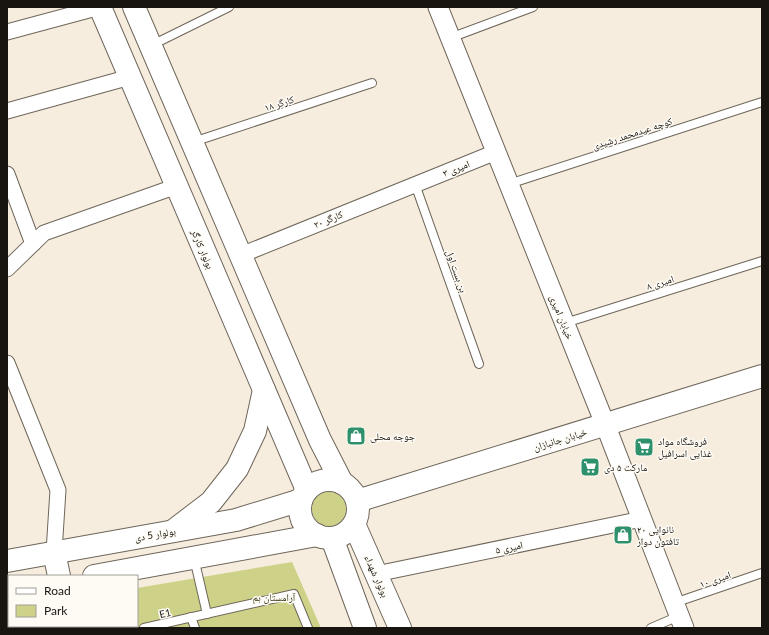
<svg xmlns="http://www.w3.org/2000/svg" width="769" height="635" viewBox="0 0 769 635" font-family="Lato,'Noto Naskh Arabic',sans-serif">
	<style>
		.green { fill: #ced288 }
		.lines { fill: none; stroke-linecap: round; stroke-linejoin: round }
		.service-casing { stroke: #6e665a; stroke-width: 10 }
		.minor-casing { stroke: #6e665a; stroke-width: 17 }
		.tertiary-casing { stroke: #6e665a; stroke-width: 21 }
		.secondary-casing { stroke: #6e665a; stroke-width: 24 }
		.primary-casing { stroke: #6e665a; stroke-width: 24 }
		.service { stroke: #fff; stroke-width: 8 }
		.minor { stroke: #fff; stroke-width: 15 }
		.tertiary { stroke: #fff; stroke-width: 19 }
		.secondary { stroke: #fff; stroke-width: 22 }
		.primary { stroke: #fff; stroke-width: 22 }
		.labels { text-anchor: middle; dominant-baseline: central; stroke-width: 3; stroke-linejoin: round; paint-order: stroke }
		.street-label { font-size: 10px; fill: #181510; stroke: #fefbf5 }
		.poi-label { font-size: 10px; fill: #181510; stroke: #fefbf5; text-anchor: start }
		.park-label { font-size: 10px; fill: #333513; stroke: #fefbf5 }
	</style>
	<rect width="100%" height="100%" fill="#f6edde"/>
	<g class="green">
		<circle cx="329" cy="509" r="17"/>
		<path d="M292 562 321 628H7V611L9 610V626H137V588Z"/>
	</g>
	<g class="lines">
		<defs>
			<g id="service">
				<path d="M450 38 533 7"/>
				<path d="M152 45 229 7"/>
				<path d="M193 142 372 83"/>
				<path d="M415 184 479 364"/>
				<path d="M509 184 762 102"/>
				<path d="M565 323 762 261"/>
				<path d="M194 558 207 614"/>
				<path d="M674 603 762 573"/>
				<path d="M191 617 195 628"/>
				<path d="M144 628 294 594 308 628"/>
				<path d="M651 628 679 616"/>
			</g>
			<g id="minor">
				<path d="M7 32 100 7"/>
				<path d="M7 111 130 77"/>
				<path d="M7 174 33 244"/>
				<path d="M241 255 496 152"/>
				<path d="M7 269 44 233 177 186"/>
				<path d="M7 363 58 490 54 552"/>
				<path d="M376 574 642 519"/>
			</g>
			<path id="tertiary" d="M438 7 605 424 684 628"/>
			<g id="secondary">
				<path d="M357 501 762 376"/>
				<path d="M54 552 59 576"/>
				<path d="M7 561 236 520 301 500"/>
				<path d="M94 576 317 535"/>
				<path d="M7 591H9"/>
			</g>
			<g id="primary">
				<path d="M100 7 307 490"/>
				<path d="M134 7 320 440 342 483"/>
				<circle cx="329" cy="509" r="29"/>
				<path d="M354 524 400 628"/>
				<path d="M173 531 211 502 237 469 255 431 264 390"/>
				<path d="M332 538 365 628"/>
			</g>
		</defs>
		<use href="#service" class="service-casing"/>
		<use href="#minor" class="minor-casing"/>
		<use href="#tertiary" class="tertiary-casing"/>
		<use href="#secondary" class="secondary-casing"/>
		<use href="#primary" class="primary-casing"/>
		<use href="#service" class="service"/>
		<use href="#minor" class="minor"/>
		<use href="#tertiary" class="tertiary"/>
		<use href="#secondary" class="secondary"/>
		<use href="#primary" class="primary"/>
	</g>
	<defs>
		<symbol id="shop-square" viewBox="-11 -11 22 22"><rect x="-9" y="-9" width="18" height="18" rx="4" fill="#2e916c" stroke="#fefbf5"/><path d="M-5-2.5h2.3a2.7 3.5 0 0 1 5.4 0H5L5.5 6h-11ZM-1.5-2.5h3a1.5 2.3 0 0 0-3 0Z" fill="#fff"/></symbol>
		<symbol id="supermarket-square" viewBox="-11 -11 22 22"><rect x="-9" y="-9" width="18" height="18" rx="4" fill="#2e916c" stroke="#fefbf5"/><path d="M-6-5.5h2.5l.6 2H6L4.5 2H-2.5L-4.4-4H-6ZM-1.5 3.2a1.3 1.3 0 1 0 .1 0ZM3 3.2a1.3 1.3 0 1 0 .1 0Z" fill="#fff"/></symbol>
	</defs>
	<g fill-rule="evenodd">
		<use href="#shop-square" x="345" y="425" width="22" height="22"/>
		<use href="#supermarket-square" x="633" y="436" width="22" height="22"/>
		<use href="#supermarket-square" x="579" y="456" width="22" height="22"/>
		<use href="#shop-square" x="612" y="524" width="22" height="22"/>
	</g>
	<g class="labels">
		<g class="street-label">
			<text transform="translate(279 103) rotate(-18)">کارگر ۱۸</text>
			<text transform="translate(632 133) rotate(-18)">کوچه عیدمحمد رشیدی</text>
			<text transform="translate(456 168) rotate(-22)">امیری ۳</text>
			<text transform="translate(328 219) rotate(-22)">کارگر ۲۰</text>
			<text transform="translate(203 249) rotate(67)">بولوار کارگر</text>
			<text transform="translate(457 271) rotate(71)">بن بست اول</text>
			<text transform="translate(660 282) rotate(-17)">امیری ۸</text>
			<text transform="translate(562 317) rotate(68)">خیابان امیری</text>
			<text transform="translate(560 439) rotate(-17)">خیابان جانبازان</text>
			<text transform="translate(155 534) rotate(-10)">بولوار 5 دی</text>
			<text transform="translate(509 547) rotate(-12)">امیری ۵</text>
			<text transform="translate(377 576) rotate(66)">بولوار شهداء</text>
			<text transform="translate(715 579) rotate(-19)">امیری ۱۰</text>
			<text transform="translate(165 613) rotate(-13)">E1</text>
		</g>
		<g class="poi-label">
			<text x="370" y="436">جوجه محلی</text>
			<text x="658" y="441">فروشگاه مواد<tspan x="658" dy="12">غذایی اسرافیل</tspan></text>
			<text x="604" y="467">مارکت ۵ دی</text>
			<text x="637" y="529">نانوایی ۲۰<tspan x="637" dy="12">تافتون دوار</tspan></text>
		</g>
		<g class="park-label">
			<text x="274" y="597">آرامستان بم</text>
		</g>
	</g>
	<rect width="769" height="635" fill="none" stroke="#181510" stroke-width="16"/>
	<rect x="8" y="575" width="130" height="52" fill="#fefbf5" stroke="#a29f99"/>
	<rect x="16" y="588" width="20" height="6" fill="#ffffff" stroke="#a29f99"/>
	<text x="44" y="595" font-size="12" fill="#181510">Road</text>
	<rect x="16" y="605" width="20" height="12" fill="#ced288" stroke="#a29f99"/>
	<text x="44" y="615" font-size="12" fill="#181510">Park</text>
</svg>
